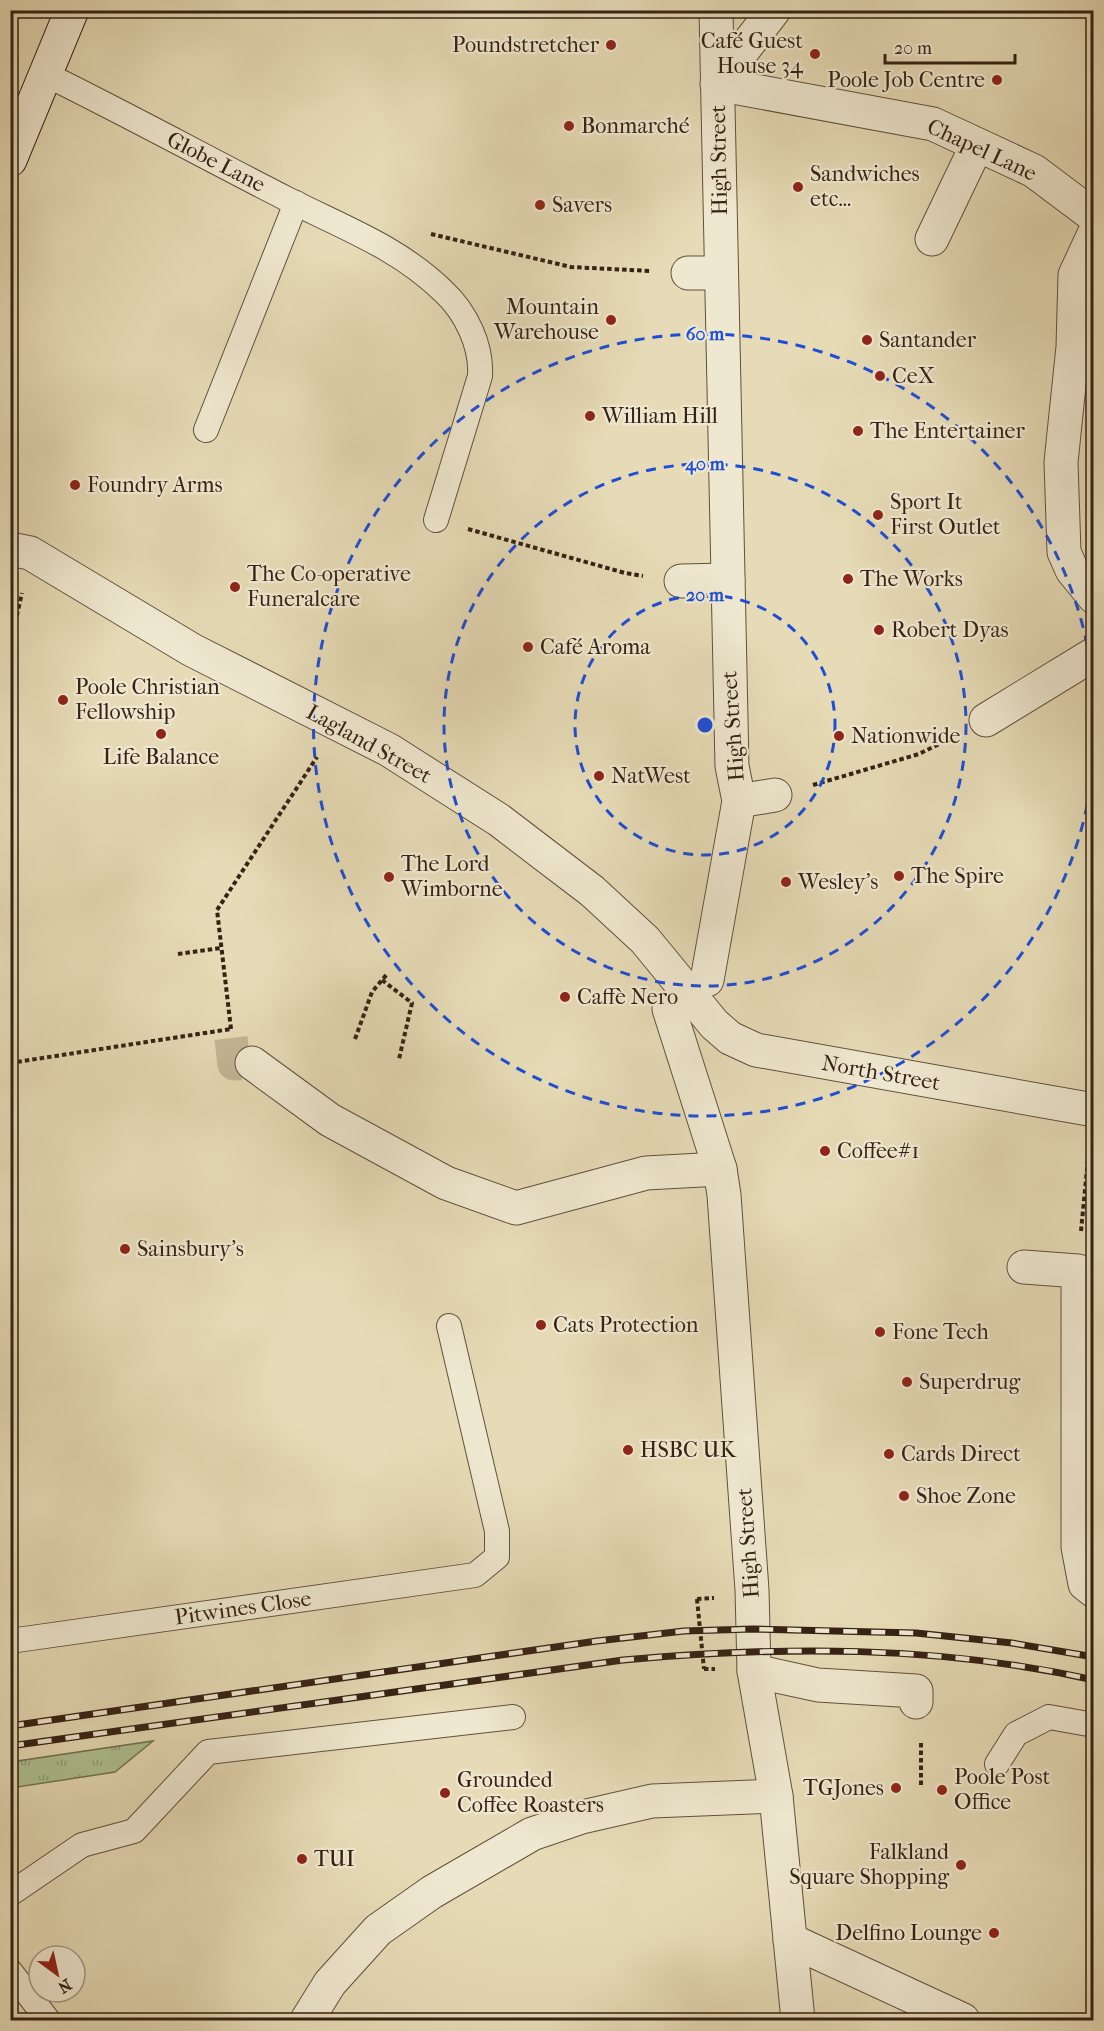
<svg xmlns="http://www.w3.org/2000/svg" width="1104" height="2031" viewBox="0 0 1104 2031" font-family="'IM FELL French Canon',serif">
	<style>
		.grass { fill: url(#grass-tufts); stroke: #727154; stroke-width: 1.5 }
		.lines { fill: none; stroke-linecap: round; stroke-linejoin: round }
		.street-tunnel { stroke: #c3b696; stroke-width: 33; stroke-dasharray: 33 16; stroke-linecap: butt }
		.lane-casing { stroke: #61503d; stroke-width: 26 }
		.street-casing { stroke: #61503d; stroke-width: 35 }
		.secondary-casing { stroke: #352115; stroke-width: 35 }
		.path { stroke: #352115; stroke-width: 4; stroke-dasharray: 4.5 3; stroke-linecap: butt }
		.lane { stroke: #efe8d0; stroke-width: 24 }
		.street { stroke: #efe8d0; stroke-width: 33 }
		.secondary { stroke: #efe8d0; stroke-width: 33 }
		.rail-casing { stroke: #352115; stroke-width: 7 }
		.rail { stroke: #efe8d0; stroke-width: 4.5; stroke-dasharray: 14; stroke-linecap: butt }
		.path-bridge { stroke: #352115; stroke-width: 4; stroke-dasharray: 4.5 3; stroke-linecap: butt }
		.ring { fill: none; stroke: #1d4ed8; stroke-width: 3; stroke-dasharray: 10 8 }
		.poi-dot { fill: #8f2418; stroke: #efe8d0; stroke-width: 2 }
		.labels { text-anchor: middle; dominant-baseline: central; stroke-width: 4.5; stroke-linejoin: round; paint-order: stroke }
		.poi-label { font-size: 22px; fill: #352115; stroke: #efe8d0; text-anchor: start }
		.street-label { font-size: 22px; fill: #352115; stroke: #efe8d0 }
		.centre { fill: #1d4ed8; stroke: #efe8d0; stroke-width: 3 }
		.ring-label { font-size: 18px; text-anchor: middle; font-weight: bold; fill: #1d4ed8; stroke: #efe8d0; stroke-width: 4.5; stroke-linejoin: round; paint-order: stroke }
	</style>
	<defs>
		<pattern id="grass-tufts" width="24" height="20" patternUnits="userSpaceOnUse" patternTransform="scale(1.5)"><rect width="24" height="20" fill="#aec193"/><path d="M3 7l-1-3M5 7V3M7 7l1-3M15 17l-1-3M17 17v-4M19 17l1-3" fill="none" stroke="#8e9c77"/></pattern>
	</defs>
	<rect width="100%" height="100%" fill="#e6dbb6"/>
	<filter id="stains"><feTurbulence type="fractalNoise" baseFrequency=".00333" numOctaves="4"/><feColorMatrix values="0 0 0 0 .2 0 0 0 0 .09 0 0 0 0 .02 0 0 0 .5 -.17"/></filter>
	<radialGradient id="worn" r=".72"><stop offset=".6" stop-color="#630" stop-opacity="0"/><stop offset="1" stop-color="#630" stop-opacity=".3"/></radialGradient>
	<path class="grass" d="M153 1741 115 1772 11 1788V1762Z"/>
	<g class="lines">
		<path class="street-tunnel" d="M231 1038 234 1064 252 1063"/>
		<defs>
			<g id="lane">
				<path d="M47 75C128 115 207 158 287 199 342 227 398 247 443 291 466 312 482 346 480 376L436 520"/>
				<path d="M206 430 296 203"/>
				<path d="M10 1641 475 1575 497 1557V1531L449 1326"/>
				<path d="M997 1764 1016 1734 1049 1717 1094 1725"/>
				<path d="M10 1894 82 1845 134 1831 208 1752 513 1717"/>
				<path d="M10 1971 48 2020"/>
			</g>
			<g id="street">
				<path d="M774 10 717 84 933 124 1034 171 1094 216"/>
				<path d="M1094 234 1075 275 1073 347 1061 462 1064 552 1072 570 1094 597"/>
				<path d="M932 239 977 145"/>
				<path d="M688 273H721"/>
				<path d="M10 549 30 553 192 650 389 750 499 820 592 891 645 940 714 1024 730 1038 756 1050 1094 1110"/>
				<path d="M681 581 728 580"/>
				<path d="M986 720 1094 654"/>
				<path d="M739 801 775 795"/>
				<path d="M707 980 739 801 732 766 716 10"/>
				<path d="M669 1009 720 1169 724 1195 752 1590 754 1671 776 1796 798 2020"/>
				<path d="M252 1063 330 1120 446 1183 516 1208 646 1173 720 1169"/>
				<path d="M1024 1267 1078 1271V1547L1085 1584 1094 1591"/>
				<path d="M754 1671 818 1685 916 1691V1702"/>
				<path d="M790 1940 963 2020"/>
				<path d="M307 2020 330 1983 378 1930 432 1892 532 1834 582 1817 652 1801 776 1796"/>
			</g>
			<path id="secondary" d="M10 160 72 10"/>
		</defs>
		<use href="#lane" class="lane-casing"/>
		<use href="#street" class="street-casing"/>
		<use href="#secondary" class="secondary-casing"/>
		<g class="path">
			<path d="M431 234 571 267 651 271"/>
			<path d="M468 529 625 573 643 576"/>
			<path d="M10 645 22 593"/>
			<path d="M813 785 919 754 953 737"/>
			<path d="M178 954 221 948"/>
			<path d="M382 980 412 1003 399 1059"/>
			<path d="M231 1029 217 910 317 757"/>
			<path d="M355 1039 372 992 388 973"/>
			<path d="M10 1063 231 1029"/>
			<path d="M1081 1231 1089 1149"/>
			<path d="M697 1599 714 1598"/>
			<path d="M704 1669H715"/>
			<path d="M921 1785V1741"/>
		</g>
		<use href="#lane" class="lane"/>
		<use href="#street" class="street"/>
		<use href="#secondary" class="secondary"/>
		<defs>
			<g id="rail">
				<path d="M10 1726 597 1641 684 1631 753 1629 916 1633 1012 1643 1094 1657"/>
				<path d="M10 1746 623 1660C781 1646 938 1645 1094 1680"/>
			</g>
		</defs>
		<use href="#rail" class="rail-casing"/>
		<use href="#rail" class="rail"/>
		<path class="path-bridge" d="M697 1599 704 1669"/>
	</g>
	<g class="ring">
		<circle cx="705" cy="725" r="130"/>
		<circle cx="705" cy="725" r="261"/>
		<path d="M1093 769A391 391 0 1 1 1093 681"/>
	</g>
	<g class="poi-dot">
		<circle cx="611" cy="45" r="6"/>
		<circle cx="815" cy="54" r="6"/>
		<circle cx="997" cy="80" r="6"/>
		<circle cx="569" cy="126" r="6"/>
		<circle cx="798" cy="187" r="6"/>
		<circle cx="540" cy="205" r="6"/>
		<circle cx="611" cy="320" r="6"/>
		<circle cx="867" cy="340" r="6"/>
		<circle cx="880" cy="376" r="6"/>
		<circle cx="590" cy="416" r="6"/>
		<circle cx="858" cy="431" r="6"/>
		<circle cx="75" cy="485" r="6"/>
		<circle cx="878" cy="515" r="6"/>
		<circle cx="848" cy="579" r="6"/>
		<circle cx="235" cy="587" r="6"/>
		<circle cx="879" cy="630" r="6"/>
		<circle cx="528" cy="647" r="6"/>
		<circle cx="63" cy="700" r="6"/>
		<circle cx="161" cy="734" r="6"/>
		<circle cx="839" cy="736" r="6"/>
		<circle cx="599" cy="776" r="6"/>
		<circle cx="899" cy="876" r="6"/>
		<circle cx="389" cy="877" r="6"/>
		<circle cx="786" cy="882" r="6"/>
		<circle cx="565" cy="997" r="6"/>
		<circle cx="825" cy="1151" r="6"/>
		<circle cx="125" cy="1249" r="6"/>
		<circle cx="541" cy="1325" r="6"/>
		<circle cx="880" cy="1332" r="6"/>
		<circle cx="907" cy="1382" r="6"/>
		<circle cx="628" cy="1450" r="6"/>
		<circle cx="889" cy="1454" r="6"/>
		<circle cx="904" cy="1496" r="6"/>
		<circle cx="896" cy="1788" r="6"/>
		<circle cx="942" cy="1790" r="6"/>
		<circle cx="445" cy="1793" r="6"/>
		<circle cx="302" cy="1859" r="6"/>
		<circle cx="961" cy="1865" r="6"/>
		<circle cx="994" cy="1933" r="6"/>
	</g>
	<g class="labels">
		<g class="poi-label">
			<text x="803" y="41" text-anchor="end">Café Guest<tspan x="803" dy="25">House 34</tspan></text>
			<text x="599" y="45" text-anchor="end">Poundstretcher</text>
			<text x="985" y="80" text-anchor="end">Poole Job Centre</text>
			<text x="581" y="126">Bonmarché</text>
			<text x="810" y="174">Sandwiches<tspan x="810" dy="25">etc...</tspan></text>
			<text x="552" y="205">Savers</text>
			<text x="599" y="307" text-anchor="end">Mountain<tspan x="599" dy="25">Warehouse</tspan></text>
			<text x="879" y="340">Santander</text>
			<text x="892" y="376">CeX</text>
			<text x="602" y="416">William Hill</text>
			<text x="870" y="431">The Entertainer</text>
			<text x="87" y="485">Foundry Arms</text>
			<text x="890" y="502">Sport It<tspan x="890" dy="25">First Outlet</tspan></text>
			<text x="247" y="574">The Co-operative<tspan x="247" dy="25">Funeralcare</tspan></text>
			<text x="860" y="579">The Works</text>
			<text x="891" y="630">Robert Dyas</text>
			<text x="540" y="647">Café Aroma</text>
			<text x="75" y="687">Poole Christian<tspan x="75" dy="25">Fellowship</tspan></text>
			<text x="851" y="736">Nationwide</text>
			<text x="161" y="757" text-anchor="middle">Life Balance</text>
			<text x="611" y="776">NatWest</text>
			<text x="401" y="864">The Lord<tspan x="401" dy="25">Wimborne</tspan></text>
			<text x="911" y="876">The Spire</text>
			<text x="798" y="882">Wesley's</text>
			<text x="577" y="997">Caffè Nero</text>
			<text x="837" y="1151">Coffee#1</text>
			<text x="137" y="1249">Sainsbury's</text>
			<text x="553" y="1325">Cats Protection</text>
			<text x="892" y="1332">Fone Tech</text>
			<text x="919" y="1382">Superdrug</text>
			<text x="640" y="1450">HSBC UK</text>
			<text x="901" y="1454">Cards Direct</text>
			<text x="916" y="1496">Shoe Zone</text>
			<text x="954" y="1777">Poole Post<tspan x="954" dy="25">Office</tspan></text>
			<text x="457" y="1780">Grounded<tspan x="457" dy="25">Coffee Roasters</tspan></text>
			<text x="884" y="1788" text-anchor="end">TGJones</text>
			<text x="949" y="1852" text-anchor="end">Falkland<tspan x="949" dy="25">Square Shopping</tspan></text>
			<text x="314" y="1859">TUI</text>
			<text x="982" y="1933" text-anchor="end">Delfino Lounge</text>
		</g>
		<g class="street-label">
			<text transform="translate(982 150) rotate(25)">Chapel Lane</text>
			<text transform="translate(719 160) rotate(-91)">High Street</text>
			<text transform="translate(216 162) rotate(27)">Globe Lane</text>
			<text transform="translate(733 726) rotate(-94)">High Street</text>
			<text transform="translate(369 744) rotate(29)">Lagland Street</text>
			<text transform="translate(881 1073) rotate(10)">North Street</text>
			<text transform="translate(748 1543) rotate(-94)">High Street</text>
			<text transform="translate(243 1608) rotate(-8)">Pitwines Close</text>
		</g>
	</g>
	<circle cx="705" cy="725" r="9" class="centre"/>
	<g class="ring-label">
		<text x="705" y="340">60 m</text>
		<text x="705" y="470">40 m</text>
		<text x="705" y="601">20 m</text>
	</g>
	<rect width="1104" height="2031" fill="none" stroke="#e6dbb6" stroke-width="36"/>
	<rect x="12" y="12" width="1080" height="2007" fill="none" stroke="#352115" stroke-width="3"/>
	<rect x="18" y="18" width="1068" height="1995" fill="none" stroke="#352115" stroke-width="1.5"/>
	<g transform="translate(57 1974) rotate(147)"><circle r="28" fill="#efe8d0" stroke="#a59885" stroke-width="1.5"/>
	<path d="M0-4.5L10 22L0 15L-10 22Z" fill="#8f2418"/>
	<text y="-9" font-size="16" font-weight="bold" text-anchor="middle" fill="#352115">N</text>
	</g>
	<path d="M885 54v9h130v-9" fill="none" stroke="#352115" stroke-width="3"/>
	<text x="894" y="54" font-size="18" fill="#352115" stroke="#efe8d0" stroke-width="4.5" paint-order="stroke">20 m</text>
	<rect width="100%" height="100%" filter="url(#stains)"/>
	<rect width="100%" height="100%" fill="url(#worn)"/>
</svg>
